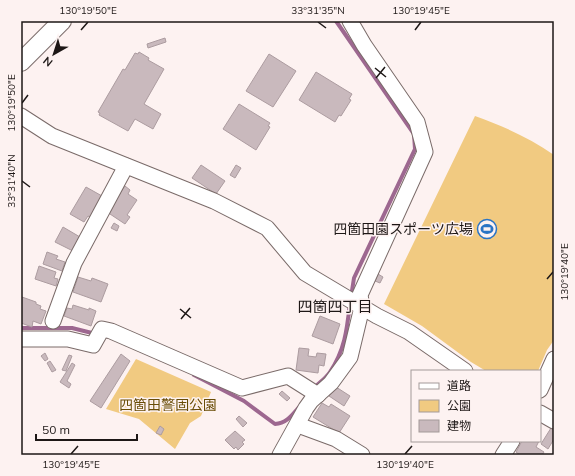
<svg xmlns="http://www.w3.org/2000/svg" width="575" height="476" viewBox="0 0 575 476" font-family="Mulish,'Noto Sans JP',sans-serif">
	<style>
		.green { fill: #f1ca81 }
		.lines { fill: none; stroke-linecap: round; stroke-linejoin: round }
		.stream { stroke: #9d6890; stroke-width: 4 }
		.building { fill: #c9b9bd; stroke: #ac9ca0 }
		.minor-casing { stroke: #7a6b69; stroke-width: 17 }
		.tertiary-casing { stroke: #7a6b69; stroke-width: 20 }
		.minor { stroke: #fff; stroke-width: 15 }
		.tertiary { stroke: #fff; stroke-width: 18 }
		.ticks { fill: none; stroke: #1d1716; stroke-width: 1.5 }
		.labels { text-anchor: middle; dominant-baseline: central; stroke-width: 3; stroke-linejoin: round; paint-order: stroke }
		.poi-label { font-size: 14px; fill: #1d1716; stroke: #fdf2f1; text-anchor: end }
		.park-label { font-size: 14px; fill: #694c05; stroke: #fdf2f1 }
		.neighbourhood-label { font-size: 15px; fill: #1d1716; stroke: #fdf2f1 }
		.neatline { fill: none; stroke: #1d1716; stroke-width: 1.5 }
		.ticks-label { font-size: 10px; text-anchor: middle; fill: #1d1716 }
	</style>
	<rect width="100%" height="100%" fill="#fdf2f1"/>
	<g class="green">
		<path d="M475 116C503 126 530 138 554 155V340L547 350 538 371H486L471 362 422 326 384 304Z"/>
		<path d="M136 359 211 392 201 416 190 423 175 449 139 419 106 409Z"/>
	</g>
	<g class="lines">
		<g class="stream">
			<path d="M336 21 414 134 415 149 354 278 351 297"/>
			<path d="M21 328H72L96 334"/>
			<path d="M194 375 244 401 275 424C287 423 292 415 300 406"/>
			<path d="M314 388C319 383 326 378 330 372 345 350 347 329 350 303"/>
		</g>
	</g>
	<g class="building">
		<path d="M165 38 166 42 148 48 147 44Z"/>
		<path d="M139 52 149 58 148 60 164 69 144 104 161 114 153 129 135 119 128 131 99 115 100 113 98 112 123 69 125 70 135 53 138 54Z"/>
		<path d="M269 54 296 71 273 107 246 91Z"/>
		<path d="M316 72 352 94 349 99 351 100 341 116 339 115 335 122 299 100Z"/>
		<path d="M239 104 270 123 268 126 270 127 256 150 223 129Z"/>
		<path d="M201 165 225 181 216 194 192 178Z"/>
		<path d="M236 165 241 168 235 178 230 175Z"/>
		<path d="M125 186 130 190 128 194 137 200 127 215 130 217 125 224 107 212Z"/>
		<path d="M86 187 102 196 90 217 88 216 84 222 70 214Z"/>
		<path d="M114 223 119 226 117 231 111 228Z"/>
		<path d="M63 227 80 237 73 251 55 242Z"/>
		<path d="M47 252 58 256 56 259 65 262 62 271 43 264Z"/>
		<path d="M39 266 56 272 54 278 58 279 56 286 35 279Z"/>
		<path d="M378 274 383 277 380 283 375 281Z"/>
		<path d="M78 277 91 281 92 278 108 284 101 302 73 292Z"/>
		<path d="M22 297 36 302V304L41 306 40 309 46 311 41 324 33 321 32 327 21 323V301Z"/>
		<path d="M73 305 89 310V308L96 311 91 326 64 316 67 308 72 309Z"/>
		<path d="M320 316 340 324 333 344 312 336Z"/>
		<path d="M299 348 309 349 308 356 316 357 317 353 326 354 324 366 319 365 318 373 296 370Z"/>
		<path d="M45 353 48 359 45 361 41 356Z"/>
		<path d="M121 354 130 361 101 408 90 401Z"/>
		<path d="M69 355 72 356 66 371 62 370Z"/>
		<path d="M50 361 56 370 52 372 47 363Z"/>
		<path d="M72 363 75 365 67 381 71 384 69 388 60 382Z"/>
		<path d="M336 387 350 396 344 406 329 396Z"/>
		<path d="M282 391 290 398 287 401 279 394Z"/>
		<path d="M322 403 329 407 331 404 350 416 339 433 313 417Z"/>
		<path d="M239 416 247 423 243 427 236 419Z"/>
		<path d="M160 426 164 429 161 435 156 433Z"/>
		<path d="M551 428 554 430V439L548 449 541 444Z"/>
		<path d="M235 431 245 440 242 442 244 444 238 450 236 447 234 449 225 440Z"/>
		<path d="M522 441H539L536 447 544 452 542 455H520L516 452Z"/>
	</g>
	<g class="lines">
		<defs>
			<g id="minor">
				<path d="M21 116 52 136 214 201 267 228 305 273 377 316 409 332 465 371"/>
				<path d="M53 321 74 263 126 166"/>
				<path d="M21 339H68L93 345 102 329 111 331 242 388 288 376 318 395"/>
				<path d="M540 390 554 359"/>
				<path d="M540 413 554 421"/>
				<path d="M298 425 336 439 362 455"/>
				<path d="M280 455 306 408 311 401 331 383 350 357 362 307 360 295 425 152 417 122 364 45 350 21"/>
				<path d="M503 455 512 441"/>
			</g>
			<path id="tertiary" d="M21 62 62 21"/>
		</defs>
		<use href="#minor" class="minor-casing"/>
		<use href="#tertiary" class="tertiary-casing"/>
		<use href="#minor" class="minor"/>
		<use href="#tertiary" class="tertiary"/>
	</g>
	<path class="ticks" d="M318 22 326 28M81 30 88 22M415 30 421 22M375 68 386 77M376 78 385 67M22 103 28 95M22 181 30 187M547 279 553 272M180 309 191 318M181 319 190 308M71 454 78 446M405 454 412 446"/>
	<defs>
		<symbol id="stadium-ring" viewBox="-11 -11 22 22"><circle r="9.5" fill="#fdf2f1" stroke="#2a74c4" stroke-width="1.5"/><path d="M0-5a6.5 5 0 1 0 0 10a6.5 5 0 1 0 0-10ZM-3.5-1.8h7v3.6h-7Z" fill="#2a74c4"/></symbol>
	</defs>
	<g fill-rule="evenodd">
		<use href="#stadium-ring" x="476" y="218" width="22" height="22"/>
	</g>
	<g class="labels">
		<g class="poi-label">
			<text x="473" y="229">四箇田園スポーツ広場</text>
		</g>
		<g class="park-label">
			<text x="168" y="405">四箇田警固公園</text>
		</g>
		<g class="neighbourhood-label">
			<text x="335" y="306">四箇四丁目</text>
		</g>
	</g>
	<rect width="575" height="476" fill="none" stroke="#fdf2f1" stroke-width="44"/>
	<rect x="411" y="370" width="130" height="72" fill="#fdf2f1" stroke="#a39a99"/>
	<rect x="419" y="383" width="20" height="6" fill="#ffffff" stroke="#a39a99"/>
	<text x="447" y="390" font-size="12" fill="#1d1716">道路</text>
	<rect x="419" y="400" width="20" height="12" fill="#f1ca81" stroke="#a39a99"/>
	<text x="447" y="410" font-size="12" fill="#1d1716">公園</text>
	<rect x="419" y="420" width="20" height="12" fill="#c9b9bd" stroke="#a39a99"/>
	<text x="447" y="430" font-size="12" fill="#1d1716">建物</text>
	<g transform="translate(54 54) rotate(219)" stroke="#fdf2f1" stroke-width="3" paint-order="stroke">
	<path d="M0-3L7 15L0 10L-7 15Z" fill="#1d1716"/>
	<text y="-6" font-size="11" font-weight="bold" text-anchor="middle" fill="#1d1716">N</text>
	</g>
	<path d="M36 434v6h101v-6" fill="none" stroke="#1d1716" stroke-width="2"/>
	<text x="42" y="434" font-size="12" fill="#1d1716" stroke="#fdf2f1" stroke-width="3" paint-order="stroke">50 m</text>
	<rect x="22" y="22" width="531" height="432" class="neatline"/>
	<g class="ticks-label">
		<text x="88" y="14">130°19'50"E</text>
		<text x="318" y="14">33°31'35"N</text>
		<text x="421" y="14">130°19'45"E</text>
		<text transform="translate(11 103) rotate(-90)" y="4">130°19'50"E</text>
		<text transform="translate(11 181) rotate(-90)" y="4">33°31'40"N</text>
		<text transform="translate(564 272) rotate(-90)" y="4">130°19'40"E</text>
		<text x="71" y="468">130°19'45"E</text>
		<text x="405" y="468">130°19'40"E</text>
	</g>
</svg>
